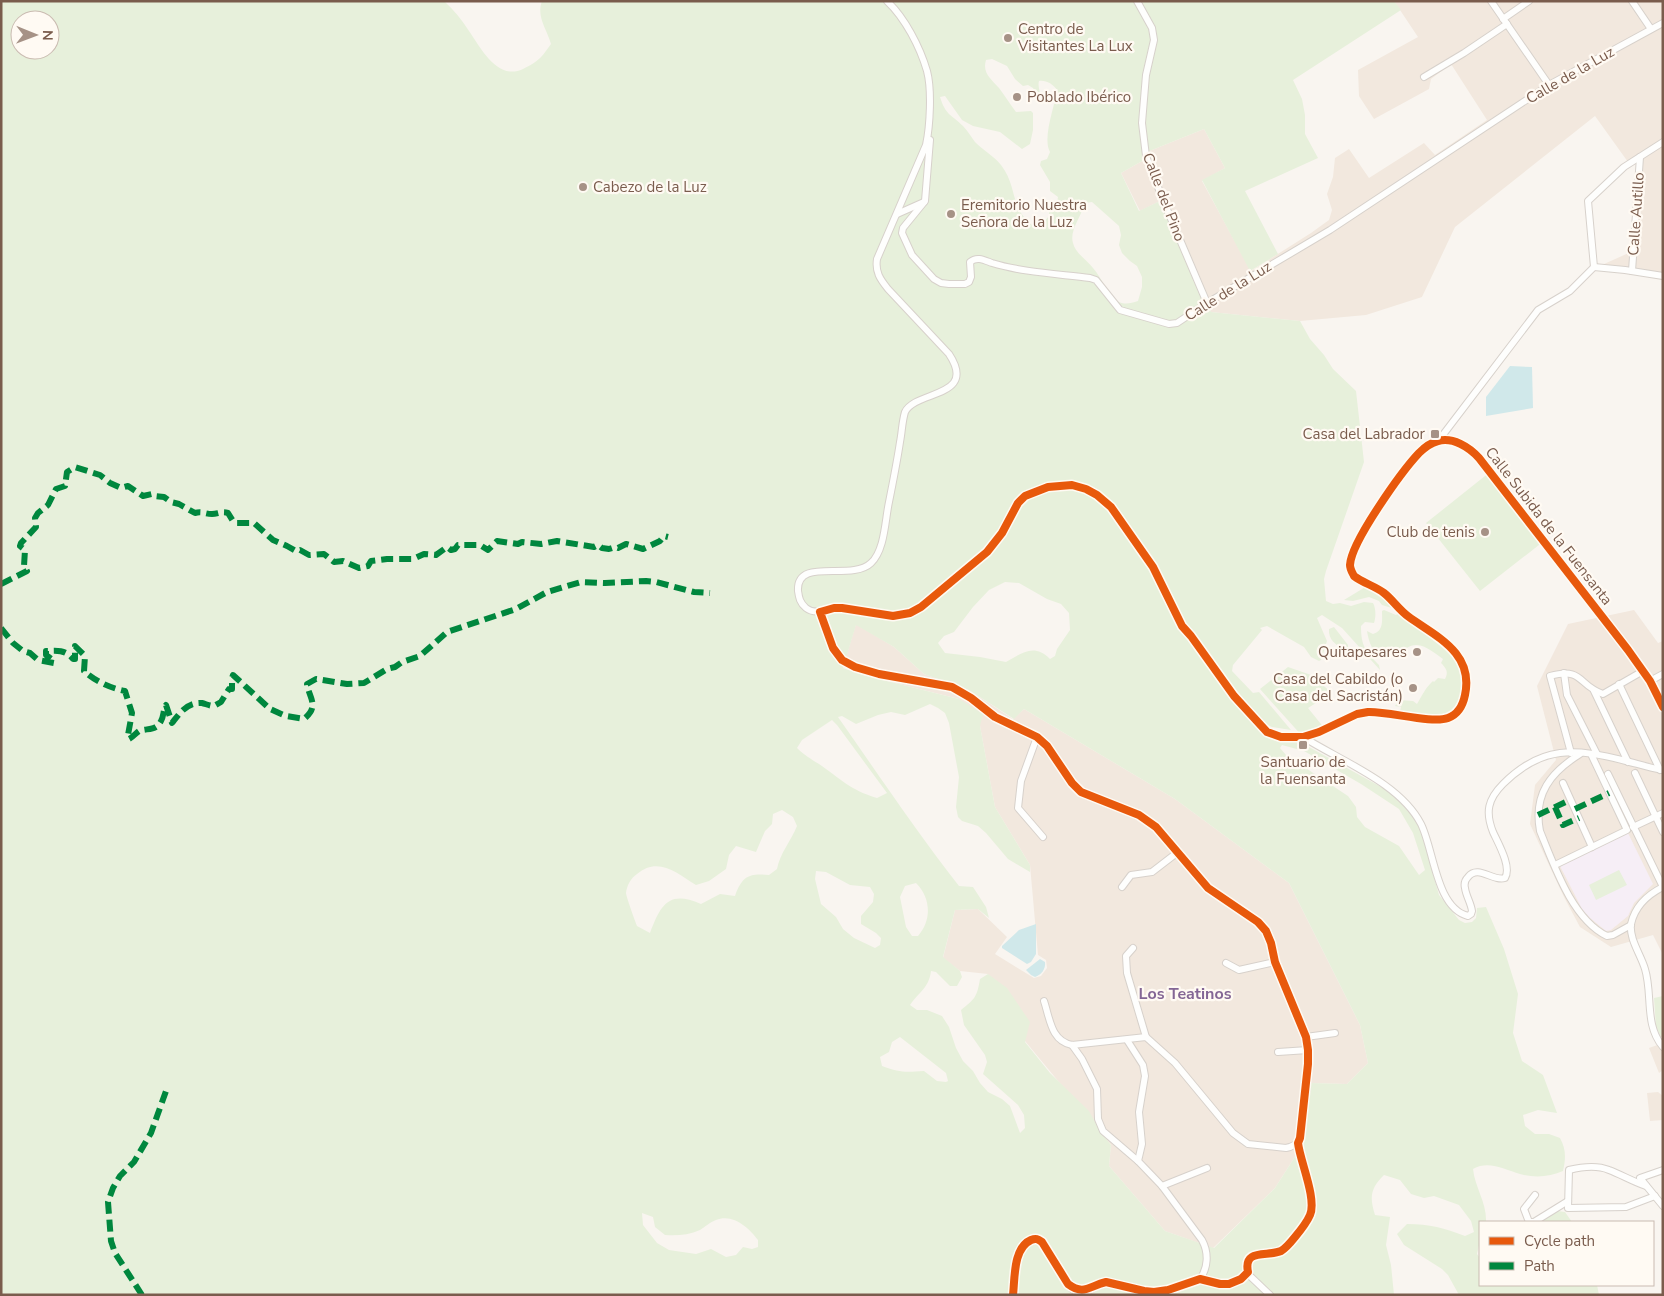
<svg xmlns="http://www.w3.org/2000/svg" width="1664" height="1296" viewBox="0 0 1664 1296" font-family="'Nunito Sans',sans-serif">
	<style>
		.residential { fill: #f2e8de }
		.education { fill: #f6eef6 }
		.green { fill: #e7f0db; fill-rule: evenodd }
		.water { fill: #d0e8ea }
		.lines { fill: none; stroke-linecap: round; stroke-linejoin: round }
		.street-casing { stroke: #d7d1cb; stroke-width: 8 }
		.street { stroke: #fefefd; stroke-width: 6 }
		.quiet { stroke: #00873e; stroke-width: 6; stroke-dasharray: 12 6; stroke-linecap: butt }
		.cycleway-casing { stroke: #fffaf3; stroke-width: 11 }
		.cycleway { stroke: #e8590c; stroke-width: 8 }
		.poi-dot { fill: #a69286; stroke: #fffaf3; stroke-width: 2 }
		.labels { text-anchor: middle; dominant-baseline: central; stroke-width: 4.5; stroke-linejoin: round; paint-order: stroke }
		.poi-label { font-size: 15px; fill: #7a5c4d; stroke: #fffaf3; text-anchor: start }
		.street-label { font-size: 15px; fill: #7a5c4d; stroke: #fffaf3 }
		.neighbourhood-label { font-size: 16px; font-weight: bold; fill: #846695; stroke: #fffaf3 }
	</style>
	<rect width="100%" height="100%" fill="#f9f5f0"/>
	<g class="residential">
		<path d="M1394 1H1663V279L1629 270 1593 269 1633 251 1640 157 1628 162 1595 116 1455 227 1422 297 1366 315 1300 321 1211 312 1160 201 1140 211 1121 173 1144 160 1147 152 1204 129 1225 168 1202 181 1251 271 1311 233 1329 220 1332 210 1327 194 1333 177 1335 158 1349 149 1369 178 1424 143 1435 155 1487 120 1451 64 1431 79 1429 89 1374 119 1359 96 1358 70 1418 37Z"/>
		<path d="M1634 610 1658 643 1663 641V955L1653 935 1611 947 1580 927 1564 897 1530 824 1535 785 1556 760 1537 686 1568 624Z"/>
		<path d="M856 624 894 647 924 674 969 690 1013 719 1024 709 1175 799 1289 883 1360 1025 1368 1063 1347 1084 1311 1083 1303 1144 1275 1188 1213 1248 1165 1231 1109 1166 1111 1145 1025 1041 988 974 960 971 943 958 955 910 978 909 1007 937 995 954 1034 978 1041 976 1047 968 1046 960 1038 955 1030 865 995 807 980 726 959 699 863 675 843 667Z"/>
		<path d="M1663 1043V1070L1659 1073 1649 1048Z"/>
		<path d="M1658 1092 1663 1096V1120L1650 1121 1647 1093Z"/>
	</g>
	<path class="education" d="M1628 833 1653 884 1634 903 1628 916 1611 930 1606 931 1590 918 1582 909 1560 866Z"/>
	<g class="green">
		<path d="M1 1H444C454 10 462 20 469 31 481 48 497 81 523 69 539 61 541 58 551 44 547 29 536 17 542 1H1394L1401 10 1293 80 1302 99 1305 115V134L1318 158 1245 191 1278 254 1250 271 1202 180 1225 168 1204 129 1147 152 1144 160 1121 173 1139 211 1160 201 1211 312 1300 321 1310 339 1324 355 1333 369 1356 391 1364 462 1326 571 1324 579 1326 601 1333 604 1340 603 1351 606 1364 602 1373 603C1376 608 1376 617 1374 623L1365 622 1361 626C1361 647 1366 651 1379 665L1380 670 1342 628 1322 615 1317 618 1327 641 1321 660 1319 661 1311 657 1304 647 1267 626 1260 628 1262 630 1233 665 1232 671 1253 693 1259 692 1291 730 1272 727 1265 724 1227 679 1221 685 1255 726 1274 740 1300 742 1383 788 1405 804 1420 828 1439 895 1459 920 1465 923 1472 922 1476 918 1477 908 1486 907 1504 949 1518 994 1513 1033 1522 1061 1543 1075 1557 1113 1538 1110 1523 1115 1525 1126 1535 1134H1549L1560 1138C1566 1149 1566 1158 1563 1171 1550 1177 1534 1178 1520 1174 1505 1170 1489 1160 1473 1169 1475 1188 1487 1203 1486 1222H1480V1241L1477 1254 1480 1258V1285H1597L1599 1295H1459L1448 1275 1442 1269 1404 1245 1397 1234 1407 1224C1430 1224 1444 1228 1465 1236L1474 1232 1471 1221 1459 1205 1434 1196 1424 1198 1411 1194 1400 1180 1384 1175C1371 1188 1369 1196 1375 1215L1390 1217 1386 1245 1391 1265 1394 1295H1ZM20 20H50V50H20ZM992 59 1007 66 1015 79 1023 86 1028 85 1033 88 1036 100 1041 102C1042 95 1037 88 1039 81 1046 80 1053 84 1057 90 1055 106 1042 138 1050 152L1047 159 1041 161 1040 165 1050 182V191L1058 197 1057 202 1049 206V216L1038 229C1008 211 1019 188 1001 165 994 156 983 150 975 142 971 137 968 131 963 126 951 114 946 116 940 97L945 96 962 120 973 126 1000 132 1022 149 1030 144 1033 130V113L1031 111 1016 112C1010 104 1005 96 999 88 991 79 982 73 986 60ZM1092 202 1119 226 1121 235 1119 245 1122 253 1130 261 1137 266 1142 277V287L1138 301C1131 303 1126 305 1119 302 1107 295 1102 278 1093 268 1087 260 1075 253 1073 243 1069 231 1082 215 1085 203ZM1005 582 1019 583 1047 599 1061 604 1069 613 1070 630 1057 649 1055 656 1050 659C1034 643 1022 653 1006 662L980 657 945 653 938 643 944 636 954 632 973 607 989 590ZM856 625 894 647 924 674 969 690 1014 719 1024 709 1175 799 1289 883 1360 1025 1368 1063 1347 1084 1311 1083 1303 1144 1275 1188 1214 1248 1165 1231 1109 1166 1111 1145 1100 1131 1089 1111 1050 1073 1025 1042 1030 1022 1007 988 988 974 980 979C977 997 975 999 961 1010L964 1025 985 1055 987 1062 983 1074 1018 1105 1024 1115 1025 1128 1020 1133 1010 1106 1002 1099 988 1092 980 1083 973 1071 963 1061 956 1048 949 1027 942 1016 927 1010H917L910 1005C919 992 929 988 931 971L936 972 950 986H957L962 977 960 971 943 957 955 910 978 909 989 918 986 907 973 887 959 886C916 831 878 774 838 717L842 716 856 724 878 715 891 712 905 715 930 704 938 708 945 713 949 723 959 777 956 807 958 817 962 821 978 826 986 833 1008 859 1030 872V865L995 807 980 726 983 714 959 699 863 675 843 668ZM832 720 837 725 887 793 877 798C850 790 841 779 819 764 811 759 804 755 797 748L802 740ZM1282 745 1304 751 1361 784 1399 809 1413 833 1425 870 1419 875 1399 846 1365 827 1357 817 1356 807 1348 796 1286 755 1280 748ZM782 810 793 817 797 826C791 841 780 853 777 869L769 875C749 873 742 876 735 896L720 894 701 904C669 890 661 904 650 933L637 926C635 921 626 896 626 893 627 885 631 878 637 874 658 856 677 873 696 885L709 881 726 869 729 855 736 846 756 852 765 831 772 824 773 814ZM816 871 826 872 850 885 870 887 874 894 873 902 861 916V924L876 933 881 938 880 945 875 948 854 938 843 929 836 917 821 904 815 879ZM916 883C931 898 932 920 918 936H912L906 927 900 897 905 886ZM900 1037 946 1073 948 1081 946 1082 937 1081 924 1071C906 1072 900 1073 882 1066L880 1057 889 1052 892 1042ZM642 1213 653 1217 655 1227 665 1235C676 1236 689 1235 700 1230 705 1227 710 1222 716 1220 733 1213 749 1228 758 1240V1247L752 1249 743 1247 736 1255 726 1257 711 1249 696 1254 669 1250 657 1243 643 1225Z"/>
		<path d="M1490 472 1544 541 1480 591 1426 523Z"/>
		<path d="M1367 586 1381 593 1395 609 1382 605 1379 601 1369 597 1353 601 1344 600Z"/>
		<path d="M1384 610 1396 615 1399 613C1415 623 1435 632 1448 646 1453 651 1460 662 1463 669 1468 684 1463 711 1446 716 1433 721 1414 714 1400 712L1401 707 1395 706 1399 700 1413 701 1417 704C1422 696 1425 688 1433 681L1434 682 1438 678 1445 679C1449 672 1446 668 1441 663L1443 659C1436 654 1424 644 1416 645 1410 645 1403 650 1398 653 1377 662 1370 649 1367 631L1373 634C1384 631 1382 620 1382 611Z"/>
		<path d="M1334 627 1348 645V649L1343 650C1336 644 1328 640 1329 629Z"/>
		<path d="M1288 667 1311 675 1332 693 1308 708 1325 729 1303 737 1260 689Z"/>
		<path d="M1619 870 1627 885 1596 900 1589 885Z"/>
		<path d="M1663 996V1037H1661L1656 1027 1654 998Z"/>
		<path d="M1557 1211 1565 1212 1572 1222H1541Z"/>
	</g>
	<g class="water">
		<path d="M1510 366 1532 367 1533 408 1486 416V397Z"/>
		<path d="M1036 924V954L1031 962 1027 964 1002 948V946L1019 930Z"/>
		<path d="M1040 959 1045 962C1046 969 1041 975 1035 977L1031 975 1026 970Z"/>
	</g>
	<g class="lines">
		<defs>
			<g id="street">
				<path d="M887 1C905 18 920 47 927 71 932 90 930 126 926 145L877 259C875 272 880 279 888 289L949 354C978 398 916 390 905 412 902 422 902 432 900 442 897 462 893 482 889 502 885 520 885 550 871 563 851 582 796 556 798 591 799 598 800 603 806 608 816 616 830 608 842 608L893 616 910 613 921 607 987 552 1002 533 1018 503 1025 496 1048 487 1072 485 1086 489 1097 495 1111 507 1153 567 1182 626 1191 636 1234 696 1267 732 1281 737H1303L1319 732 1357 714 1368 712C1388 711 1432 724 1448 718 1459 714 1463 705 1465 695 1474 653 1437 637 1409 617 1399 610 1393 600 1384 593 1375 586 1363 583 1354 576 1352 572 1350 569 1350 565 1351 542 1402 471 1419 453 1424 448 1430 443 1438 441 1453 437 1469 447 1479 458L1628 650 1650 681 1663 707"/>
				<path d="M1137 1 1152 28 1154 40 1146 75 1142 123 1146 156 1163 200 1207 303"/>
				<path d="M1491 1 1549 85"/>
				<path d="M1632 1 1651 29"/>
				<path d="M1503 19 1529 1"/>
				<path d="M1424 77 1464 53 1507 24"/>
				<path d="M930 140 925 201 903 228 902 233 912 255 934 279 941 283 949 284H965L969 282 971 277 970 262C977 256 984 260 992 263 1021 272 1059 274 1090 278L1096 280 1120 310 1169 324 1177 323 1207 303 1330 230 1549 85 1663 23"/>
				<path d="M897 214 924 202"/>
				<path d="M1594 267 1588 201 1624 167 1663 142"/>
				<path d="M1594 267 1625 270 1663 276"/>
				<path d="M1632 271 1640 157"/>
				<path d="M1439 440 1538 310 1570 291 1594 267"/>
				<path d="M820 612 833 648 842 660 855 667 879 674 952 687 971 698 995 717 1037 737 1047 746 1072 783 1081 792 1139 815 1156 827 1208 888 1258 922 1266 931 1271 943 1275 962 1306 1037C1312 1070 1304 1105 1300 1138L1298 1143C1300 1161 1317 1200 1310 1216 1307 1222 1301 1229 1297 1235 1290 1243 1283 1251 1272 1253 1261 1256 1252 1252 1247 1265L1250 1276 1270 1295"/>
				<path d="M1564 673 1567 695 1597 754"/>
				<path d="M1650 681 1663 674"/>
				<path d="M1619 684 1660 770"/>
				<path d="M1594 691 1628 762"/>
				<path d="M1037 737 1021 781 1018 808 1043 837"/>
				<path d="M1303 737C1341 761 1400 783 1421 824 1434 850 1436 908 1468 916L1471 914 1472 911C1471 903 1466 896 1465 888 1464 884 1465 880 1468 877 1478 864 1493 882 1505 878 1512 867 1498 843 1493 832 1485 812 1488 799 1503 784 1542 745 1575 748 1626 761 1638 764 1650 768 1663 770"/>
				<path d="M1571 753 1550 676C1584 667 1577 685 1603 694L1643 671"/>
				<path d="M1580 754C1551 772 1533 794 1540 831 1554 865 1572 919 1607 936L1613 935 1631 925"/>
				<path d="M1635 773 1663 832"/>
				<path d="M1608 774 1663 887C1647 895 1635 906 1631 924 1629 939 1641 955 1645 969 1653 995 1644 1025 1663 1047"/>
				<path d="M1563 783 1592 847"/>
				<path d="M1633 827 1663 813"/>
				<path d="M1555 865 1627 830 1591 754"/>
				<path d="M1122 887 1131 875 1152 872 1178 852"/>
				<path d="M1133 948 1126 956 1127 973 1146 1037"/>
				<path d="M1226 963 1239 970 1275 962"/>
				<path d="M1044 1001C1050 1019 1051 1041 1072 1045L1146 1037 1175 1063 1233 1133 1248 1144 1286 1148 1290 1147 1298 1143"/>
				<path d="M1306 1037 1335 1033"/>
				<path d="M1127 1040 1143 1065 1145 1076 1139 1112 1142 1144 1138 1161 1162 1186 1202 1240C1209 1253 1208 1268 1200 1279"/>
				<path d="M1072 1045 1082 1059 1097 1089 1098 1119 1103 1131 1138 1161"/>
				<path d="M1278 1052 1308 1050"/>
				<path d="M1663 1170 1640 1178 1663 1206"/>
				<path d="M1162 1186 1207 1168"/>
				<path d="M1646 1186C1632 1181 1622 1175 1609 1170 1597 1165 1581 1167 1569 1170L1568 1208 1626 1207 1655 1196"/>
				<path d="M1533 1222H1529L1524 1209 1535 1195"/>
				<path d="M1534 1222 1568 1201"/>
				<path d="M1013 1295C1015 1276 1013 1244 1036 1238 1055 1246 1060 1291 1081 1293 1090 1293 1097 1284 1106 1282L1144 1291 1154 1292 1168 1290 1200 1279 1220 1284H1229L1241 1279 1248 1272"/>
			</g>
		</defs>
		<use href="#street" class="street-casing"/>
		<use href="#street" class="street"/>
		<g class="quiet">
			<path d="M1 584 27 571 24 566 25 550 20 546 21 543 36 527 35 518 38 513 48 505 56 489 65 486 67 472 75 467 100 475 110 483 121 488 128 486 143 496 152 494 155 496 164 497 171 502 179 504 195 513C202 511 205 514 212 514 218 514 221 511 228 513L233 521 237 523H254L273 540 287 546 296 551 300 550 309 555 324 554 334 562 343 561 359 568 368 566 371 561 387 559H413L424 554 436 555 447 547 451 550 455 549 458 545H480L488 550 497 541 518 544 522 542 541 544 557 541 594 547 598 545 602 548 609 549 615 547 618 548 626 544 643 549 660 541 664 536 668 537"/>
			<path d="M1 628 13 643 23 651 30 653 38 660 54 663V661L46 655V651C57 651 65 649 73 659H75V646L85 656 84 671C95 681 110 688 125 691L132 713 128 735 129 739C133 737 136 733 139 731 148 728 156 731 161 721 164 716 163 710 166 705L172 723C180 713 187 702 202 703 206 704 210 706 214 706L221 702 229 689H232V678L233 675 270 709 286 716 304 719C320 706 309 698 307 684L316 679 347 684 364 683 387 669 395 667 402 662 420 656 447 632 516 609 547 592 581 582 605 583 646 581 656 582 694 592 710 593"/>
			<path d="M1555 807 1563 825 1579 818"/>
			<path d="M1575 809 1609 793"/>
			<path d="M1538 815 1570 800"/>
			<path d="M142 1295 115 1253 111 1241 108 1202 113 1188 120 1176 134 1162 151 1133 166 1091"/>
		</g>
		<defs>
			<path id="cycleway" d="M1013 1295C1015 1278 1013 1248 1031 1240 1036 1238 1038 1239 1042 1242L1068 1284C1084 1296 1089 1286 1106 1282L1144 1291 1154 1292 1168 1290 1200 1279 1220 1284H1229L1241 1279 1248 1272C1243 1248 1268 1257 1281 1251 1286 1248 1291 1242 1295 1237 1300 1231 1307 1222 1310 1215 1317 1199 1300 1161 1298 1143L1300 1138 1308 1064V1050L1306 1037 1275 962 1271 943 1266 931 1258 922 1208 888 1156 827 1139 815 1081 792 1072 783 1047 746 1037 737 995 717 971 698 952 687 879 674 855 667 842 660 833 648 820 612 834 608H842L893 616 910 613 921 607 987 552 1002 533 1018 503 1025 496 1048 487 1072 485 1086 489 1097 495 1111 507 1153 567 1182 626 1191 636 1234 696 1267 732 1281 737H1303L1319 732 1357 714 1368 712C1388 711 1432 724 1448 718 1459 714 1463 705 1465 695 1474 653 1437 637 1409 617 1399 610 1393 600 1384 593 1375 586 1363 583 1354 576 1352 572 1350 569 1350 565 1351 542 1402 471 1419 453 1424 448 1430 443 1438 441 1453 437 1469 447 1479 458L1628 650 1650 681 1663 707"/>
		</defs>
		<use href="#cycleway" class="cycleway-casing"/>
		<use href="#cycleway" class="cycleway"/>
	</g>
	<g class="poi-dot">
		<circle cx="1008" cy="38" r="5"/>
		<circle cx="1017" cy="97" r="5"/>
		<circle cx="583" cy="187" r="5"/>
		<circle cx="951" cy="214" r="5"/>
		<rect x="1430" y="429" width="10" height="10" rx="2.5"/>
		<circle cx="1485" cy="532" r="5"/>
		<circle cx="1417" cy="652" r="5"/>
		<circle cx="1413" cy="688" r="5"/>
		<rect x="1298" y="740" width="10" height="10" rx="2.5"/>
	</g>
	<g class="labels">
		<g class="poi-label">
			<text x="1018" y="29">Centro de<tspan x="1018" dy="17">Visitantes La Lux</tspan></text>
			<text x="1027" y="97">Poblado Ibérico</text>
			<text x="593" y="187">Cabezo de la Luz</text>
			<text x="961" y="205">Eremitorio Nuestra<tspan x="961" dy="17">Señora de la Luz</tspan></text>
			<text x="1425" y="434" text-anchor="end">Casa del Labrador</text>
			<text x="1475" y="532" text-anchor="end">Club de tenis</text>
			<text x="1407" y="652" text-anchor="end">Quitapesares</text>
			<text x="1403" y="679" text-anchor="end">Casa del Cabildo (o<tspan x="1403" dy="17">Casa del Sacristán)</tspan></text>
			<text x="1303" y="762" text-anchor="middle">Santuario de<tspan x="1303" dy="17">la Fuensanta</tspan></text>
		</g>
		<g class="street-label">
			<text transform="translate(1570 75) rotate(-30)">Calle de la Luz</text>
			<text transform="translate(1164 197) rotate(69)">Calle del Pino</text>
			<text transform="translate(1636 214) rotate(-86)">Calle Autillo</text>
			<text transform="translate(1228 291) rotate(-32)">Calle de la Luz</text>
			<text transform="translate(1549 526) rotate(52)">Calle Subida de la Fuensanta</text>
		</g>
		<g class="neighbourhood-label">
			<text x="1185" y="994">Los Teatinos</text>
		</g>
	</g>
	<rect width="1664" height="1296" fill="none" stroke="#7a5c4d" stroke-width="5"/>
	<rect x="1479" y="1221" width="175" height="65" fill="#fffaf3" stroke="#cabbb1"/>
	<rect x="1489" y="1237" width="25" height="8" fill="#e8590c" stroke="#cabbb1"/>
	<text x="1524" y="1246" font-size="15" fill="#7a5c4d">Cycle path</text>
	<rect x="1489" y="1262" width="25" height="8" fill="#00873e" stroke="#cabbb1"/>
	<text x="1524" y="1271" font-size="15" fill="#7a5c4d">Path</text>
	<g transform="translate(35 35) rotate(91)"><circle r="24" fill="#fffaf3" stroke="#cabbb1"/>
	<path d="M0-4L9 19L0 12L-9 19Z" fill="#a69286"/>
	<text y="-8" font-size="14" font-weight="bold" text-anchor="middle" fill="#7a5c4d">N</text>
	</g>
</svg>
